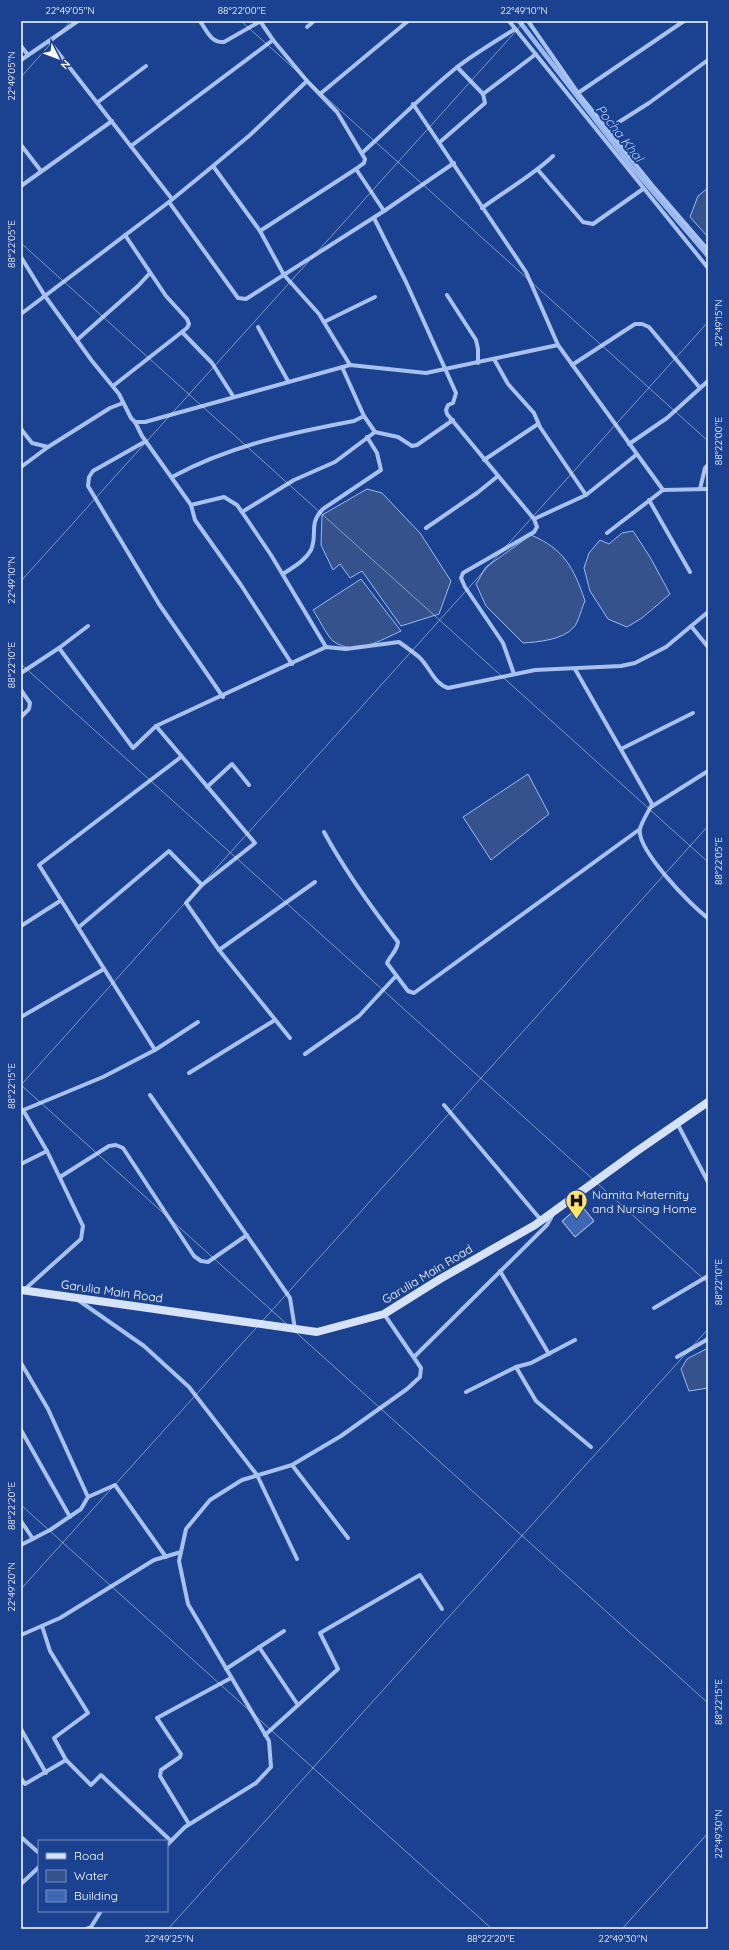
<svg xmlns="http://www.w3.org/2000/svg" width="729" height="1950" viewBox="0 0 729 1950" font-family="Quicksand,sans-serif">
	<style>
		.water { fill: #35528c; stroke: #9bbaf1 }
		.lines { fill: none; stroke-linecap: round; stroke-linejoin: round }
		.stream { stroke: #9bbaf1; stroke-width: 4.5 }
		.building { fill: #3e68b6; stroke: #cedefa }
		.street { stroke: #a8c1ef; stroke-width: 4 }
		.secondary { stroke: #d5e2fa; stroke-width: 8 }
		.ticks { fill: none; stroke: #fff; stroke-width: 1; stroke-opacity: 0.45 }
		.labels { text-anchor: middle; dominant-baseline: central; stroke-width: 4; stroke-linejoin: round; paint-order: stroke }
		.poi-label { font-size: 12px; fill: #fff; stroke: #1a4290; text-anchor: start }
		.street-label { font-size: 12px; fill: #fff; stroke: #1a4290 }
		.water-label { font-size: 13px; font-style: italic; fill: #b4ccf6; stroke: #1a4290 }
		.neatline { fill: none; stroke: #fff; stroke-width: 1.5 }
		.ticks-label { font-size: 10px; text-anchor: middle; fill: #fff }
	</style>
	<rect width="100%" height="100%" fill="#1a4290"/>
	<g class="water">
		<path d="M708 188V237L690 217 698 196Z"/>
		<path d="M367 489 382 493 420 533 451 581 439 614 401 626 362 571 350 578 340 564 333 570 321 545 322 515Z"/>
		<path d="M633 531 650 557 670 594 642 618 627 627 608 619 590 591 584 568 589 553 600 540 609 544 622 533Z"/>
		<path d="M531 535C564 549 574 568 585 601 582 607 578 623 574 627 563 640 538 642 523 643L486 606 476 584 486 567Z"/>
		<path d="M361 579 401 631C381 640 354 657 333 641 327 636 318 617 313 610Z"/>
		<path d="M528 774 549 814 491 860 463 817Z"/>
		<path d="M708 1348V1388L689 1391 681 1369 687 1359Z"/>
	</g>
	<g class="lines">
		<path class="stream" d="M519 21 631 166 708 256"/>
	</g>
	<path class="building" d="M581 1205 594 1221 575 1237 562 1221Z"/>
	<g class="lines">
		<g class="street">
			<path d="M200 21C207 31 211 43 224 42L259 22"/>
			<path d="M260 21 273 40"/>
			<path d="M509 21 708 268"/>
			<path d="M528 21 578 93 652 185 708 250"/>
			<path d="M307 27 314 21"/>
			<path d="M49 41 172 199"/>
			<path d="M21 46 28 55"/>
			<path d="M21 60 78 21"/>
			<path d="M578 93 684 21"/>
			<path d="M320 94 408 21"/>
			<path d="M483 94 536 54"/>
			<path d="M98 102 146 66"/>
			<path d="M413 104 526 272 558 345"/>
			<path d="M608 129 649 103 708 60"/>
			<path d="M440 142 485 103 483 94 457 67"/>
			<path d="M21 145 41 171"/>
			<path d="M131 146 273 40 307 81 337 112 365 159 364 163 356 169 260 231"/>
			<path d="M362 153C393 125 423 95 456 68 474 54 496 41 515 29"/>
			<path d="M213 166 260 231 284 275 319 314 350 365"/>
			<path d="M356 169 384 211"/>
			<path d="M538 170 583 222 593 224 643 189"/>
			<path d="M21 186 112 121"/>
			<path d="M169 202 238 298 246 299 384 211 454 163"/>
			<path d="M482 208C506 190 532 176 553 156"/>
			<path d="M374 218 406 282 456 393 453 403 448 405 446 410 447 414 534 519 586 495"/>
			<path d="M21 257 45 296 92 361 119 394 131 418 135 422H145L350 365 426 373 558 345 663 490 708 489"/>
			<path d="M447 295 476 340 478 349V363"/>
			<path d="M21 314 169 202 213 166 250 135 307 81"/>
			<path d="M324 322 375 297"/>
			<path d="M258 327 288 381"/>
			<path d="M182 332 212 363 233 396"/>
			<path d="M77 340 138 286 150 273"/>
			<path d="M494 359 508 384 534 413 540 427 586 495 636 455"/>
			<path d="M572 365 635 324H642L649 327 700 388"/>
			<path d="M113 386 187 328 189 324 187 319 166 296 125 235"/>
			<path d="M135 422 142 436 191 505 224 497 237 505 242 512 271 555 326 647"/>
			<path d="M21 429 32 443 48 447 110 408 123 403"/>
			<path d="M375 432 398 437 412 446 417 445 453 420"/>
			<path d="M146 441 93 471 89 477 88 486 159 604 223 697"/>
			<path d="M629 444 667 418 708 381"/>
			<path d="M484 460 538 424"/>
			<path d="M21 467 48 447"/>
			<path d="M172 477C229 446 290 433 354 421L364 416"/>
			<path d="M700 489 705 468 708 465"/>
			<path d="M649 500 690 572"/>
			<path d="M191 505 195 520 241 585 292 664"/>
			<path d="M242 512 294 480 335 462 375 432 364 416 342 367"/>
			<path d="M426 528 477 493 498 476"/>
			<path d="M607 533 663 490"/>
			<path d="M283 574C293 567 305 561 311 550 318 534 308 524 323 509L381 470 377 453 367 437"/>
			<path d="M691 626 708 647"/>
			<path d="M59 648 133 748 156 726"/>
			<path d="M575 669 652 804C649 811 642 821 640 829 636 849 692 907 708 918"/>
			<path d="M21 673 59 648 88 626"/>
			<path d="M514 674 503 643 465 587 461 578 463 573 534 532 537 527 534 519"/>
			<path d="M21 690 30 703 29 709 21 717"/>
			<path d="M621 749 693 713"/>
			<path d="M207 787 232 764 249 785"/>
			<path d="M651 807 708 771"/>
			<path d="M324 832C345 871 371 907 398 942 397 952 390 955 387 963L408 991 414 993 640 829"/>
			<path d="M202 885 186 903 219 950 290 1038"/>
			<path d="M21 926 60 901"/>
			<path d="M79 927 169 851 202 885 255 843 156 726 326 647 346 649 399 642C406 647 413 652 419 657 430 667 434 684 448 688L535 670 621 666 635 663 666 647 708 612"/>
			<path d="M219 950 315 882"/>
			<path d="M21 1017 104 969"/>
			<path d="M155 1050 39 865 181 757"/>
			<path d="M305 1054 359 1016 396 976"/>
			<path d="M189 1073 275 1020"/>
			<path d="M150 1095 290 1298 295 1329"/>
			<path d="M444 1105 541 1220"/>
			<path d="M23 1110 47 1151"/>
			<path d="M21 1111 103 1077 155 1050 198 1022"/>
			<path d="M677 1123 708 1182"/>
			<path d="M21 1164 47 1151 83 1226 81 1239 24 1290"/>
			<path d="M60 1177 109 1146 116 1145 123 1148 194 1256 201 1261 208 1262 247 1235"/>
			<path d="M500 1271 549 1354"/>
			<path d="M78 1300 144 1346 189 1387 257 1475 297 1559"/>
			<path d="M654 1308 708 1276"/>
			<path d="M414 1357 547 1225 552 1216"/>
			<path d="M677 1357 708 1339"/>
			<path d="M21 1363 48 1409 88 1497 81 1509 50 1530 21 1545"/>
			<path d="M516 1367 536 1401 591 1447"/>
			<path d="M466 1392 516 1367 531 1363 575 1340"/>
			<path d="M21 1430 70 1517"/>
			<path d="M292 1465 348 1538"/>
			<path d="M88 1497 115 1485 166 1557"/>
			<path d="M21 1521 33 1539"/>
			<path d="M42 1626 50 1651 88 1713 54 1738 66 1760 91 1785 101 1775 171 1841"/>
			<path d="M21 1635 60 1618 154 1560 181 1552"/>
			<path d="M259 1647 298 1705"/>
			<path d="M226 1669 284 1631"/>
			<path d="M21 1729 46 1773"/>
			<path d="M265 1735 338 1669 320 1633 420 1575 442 1609"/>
			<path d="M21 1778 25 1784 66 1760"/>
			<path d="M189 1824 160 1776 161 1770 180 1757 181 1754 157 1718 231 1678"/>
			<path d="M21 1837 39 1853"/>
			<path d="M167 1845 185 1827 256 1783 271 1767 269 1741 188 1604 179 1561 186 1529 210 1500 242 1480 292 1465 341 1436 407 1389 420 1377 421 1368 384 1314"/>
			<path d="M21 1884 39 1867"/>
			<path d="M86 1929 91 1927 101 1911"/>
		</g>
		<path class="secondary" d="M21 1290 317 1332 384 1314 440 1279 535 1225 637 1151 708 1102"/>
	</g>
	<path class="ticks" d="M241 21 708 441M21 77 71 21M21 243 708 862M21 581 525 21M21 664 708 1283M21 1085 708 1703M21 1085 708 322M21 1505 492 1929M21 1589 708 826M21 1926 25 1929M168 1929 708 1329M622 1929 708 1833"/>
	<defs>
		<symbol id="hospital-pin" viewBox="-11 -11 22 30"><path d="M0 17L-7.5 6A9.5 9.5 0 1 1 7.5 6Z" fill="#ffe266" stroke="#1a4290"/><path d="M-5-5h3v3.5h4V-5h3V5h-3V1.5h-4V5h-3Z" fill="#111"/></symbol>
	</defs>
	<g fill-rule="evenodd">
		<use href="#hospital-pin" x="564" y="1188" width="25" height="34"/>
	</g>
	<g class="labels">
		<g class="poi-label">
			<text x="592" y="1194">Namita Maternity<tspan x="592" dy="14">and Nursing Home</tspan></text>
		</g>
		<g class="street-label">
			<text transform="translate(427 1274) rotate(-31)">Garulia Main Road</text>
			<text transform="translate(112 1291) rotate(8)">Garulia Main Road</text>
		</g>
		<g class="water-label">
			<text transform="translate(620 133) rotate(52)">Pocha Khal</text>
		</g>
	</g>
	<rect width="729" height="1950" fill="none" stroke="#1a4290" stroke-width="44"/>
	<rect x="38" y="1840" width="130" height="72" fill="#1a4290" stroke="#768ebc"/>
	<rect x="46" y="1853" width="20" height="6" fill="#d5e2fa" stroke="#768ebc"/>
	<text x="74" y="1860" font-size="12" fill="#ffffff">Road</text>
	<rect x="46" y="1870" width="20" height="12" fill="#35528c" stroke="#768ebc"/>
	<text x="74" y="1880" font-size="12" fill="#ffffff">Water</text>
	<rect x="46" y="1890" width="20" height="12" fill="#3e68b6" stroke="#768ebc"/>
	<text x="74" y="1900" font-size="12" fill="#ffffff">Building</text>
	<g transform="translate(58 58) rotate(132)" stroke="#1a4290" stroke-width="3" paint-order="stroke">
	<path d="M0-3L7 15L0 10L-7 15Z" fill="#ffffff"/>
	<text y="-6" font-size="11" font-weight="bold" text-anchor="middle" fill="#ffffff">N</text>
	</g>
	<rect x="22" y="22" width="685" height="1906" class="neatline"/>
	<g class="ticks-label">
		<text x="70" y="14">22°49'05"N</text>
		<text x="242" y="14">88°22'00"E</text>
		<text x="524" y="14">22°49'10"N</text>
		<text transform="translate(11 76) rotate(-90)" y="4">22°49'05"N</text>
		<text transform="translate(11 244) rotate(-90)" y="4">88°22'05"E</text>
		<text transform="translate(718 323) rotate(-90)" y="4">22°49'15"N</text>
		<text transform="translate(718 441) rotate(-90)" y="4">88°22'00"E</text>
		<text transform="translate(11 580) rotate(-90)" y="4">22°49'10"N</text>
		<text transform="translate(11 665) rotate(-90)" y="4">88°22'10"E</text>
		<text transform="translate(718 861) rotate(-90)" y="4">88°22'05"E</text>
		<text transform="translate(11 1086) rotate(-90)" y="4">88°22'15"E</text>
		<text transform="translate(718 1282) rotate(-90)" y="4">88°22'10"E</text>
		<text transform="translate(11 1506) rotate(-90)" y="4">88°22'20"E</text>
		<text transform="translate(11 1587) rotate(-90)" y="4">22°49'20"N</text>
		<text transform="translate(718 1702) rotate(-90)" y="4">88°22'15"E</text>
		<text transform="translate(718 1834) rotate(-90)" y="4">22°49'30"N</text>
		<text x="169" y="1942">22°49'25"N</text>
		<text x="491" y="1942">88°22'20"E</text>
		<text x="623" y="1942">22°49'30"N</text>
	</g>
</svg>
